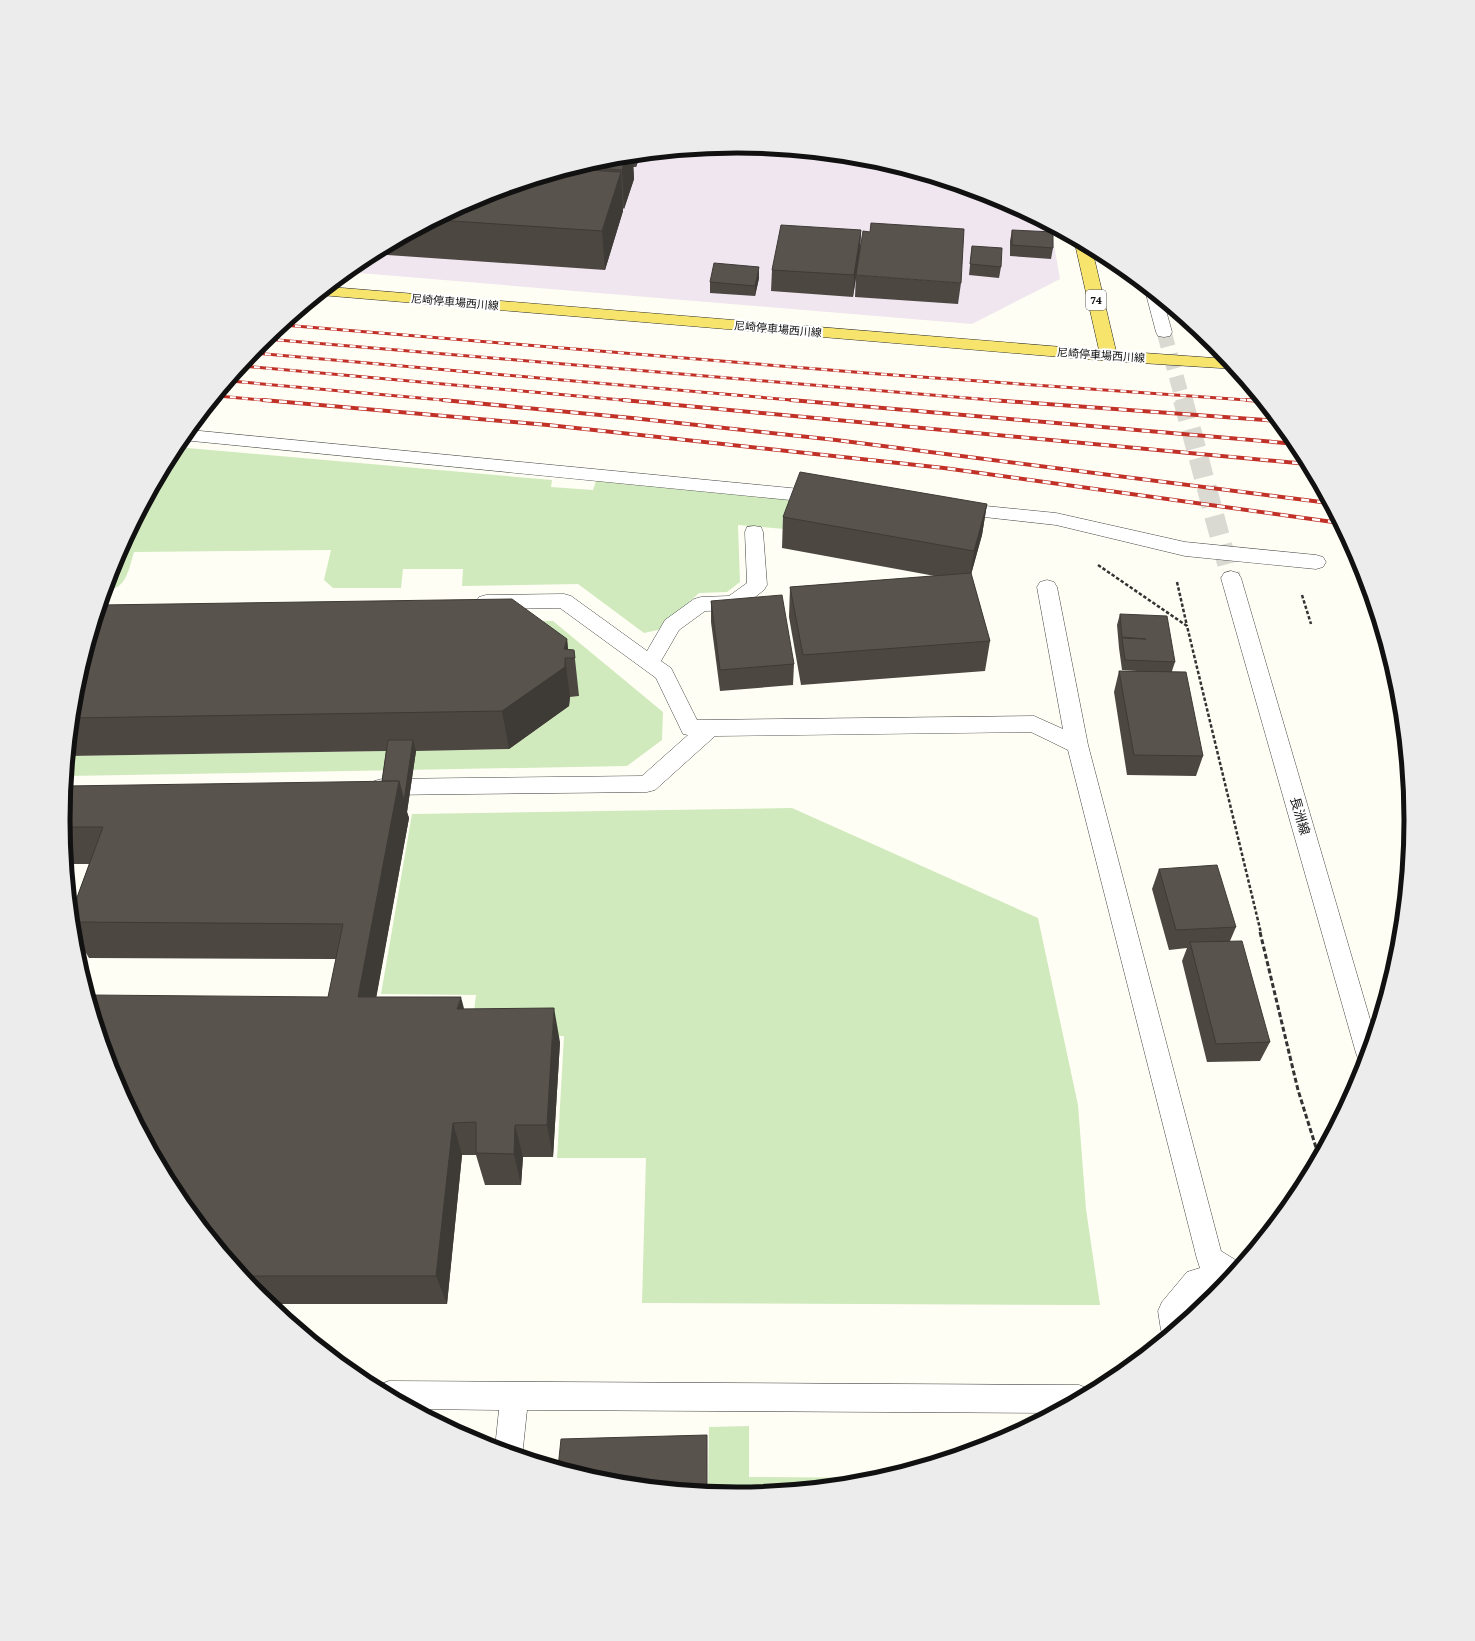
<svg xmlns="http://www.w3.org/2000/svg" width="1475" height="1641" viewBox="0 0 1475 1641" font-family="'Crimson Pro','Noto Sans JP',serif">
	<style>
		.industrial { fill: #efe6ef }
		.green { fill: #d0eabd }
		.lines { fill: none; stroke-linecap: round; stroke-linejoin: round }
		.minor-tunnel-far1 { stroke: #dbdad2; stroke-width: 15; stroke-dasharray: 15 8; stroke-linecap: butt }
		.minor-tunnel { stroke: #dbdad2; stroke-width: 20; stroke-dasharray: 20 10; stroke-linecap: butt }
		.minor-casing { stroke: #444; stroke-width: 1 }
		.major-casing { stroke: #222; stroke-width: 1 }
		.path-far1 { stroke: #333; stroke-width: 2.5; stroke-dasharray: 3.5 2; stroke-linecap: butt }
		.path { stroke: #333; stroke-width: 3; stroke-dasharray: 5 2.5; stroke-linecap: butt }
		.minor { fill: #fff; fill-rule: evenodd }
		.major { fill: #f7e46c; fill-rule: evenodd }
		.rail-far1-casing { stroke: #c13128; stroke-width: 3 }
		.rail-casing { stroke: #c13128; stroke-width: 4 }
		.rail-far1 { stroke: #fff; stroke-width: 2; stroke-dasharray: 6; stroke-linecap: butt }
		.rail { stroke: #fff; stroke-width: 2.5; stroke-dasharray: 8; stroke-linecap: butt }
		.wall { fill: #4d4742 }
		.shaded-wall { fill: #3e3a36 }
		.building { fill: #59534d; stroke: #3e3a36 }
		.labels { text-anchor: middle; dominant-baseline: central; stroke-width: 4; stroke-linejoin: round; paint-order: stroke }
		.far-street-label { font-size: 11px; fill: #111; stroke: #fff }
		.shield { fill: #fff; stroke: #585858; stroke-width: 1 }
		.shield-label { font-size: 12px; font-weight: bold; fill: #111 }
		.street-label { font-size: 13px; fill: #111; stroke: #fff }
		.rim { fill: none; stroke: #111; stroke-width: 5 }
	</style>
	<rect width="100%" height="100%" fill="#fffef4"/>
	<path class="industrial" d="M738 146 869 159 996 197 1051 227 1060 279 972 324 347 272 363 260 480 197 606 159Z"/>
	<g class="green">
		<path d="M176 447 552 480 551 487 593 490 596 481 795 500 784 529 738 525 740 582 727 592 699 593 658 630 644 633 578 584 462 586 463 569H403L401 588H333L324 580 331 550 134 552C129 569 126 590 106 590L114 562Z"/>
		<path d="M553 621 663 712 662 740 627 766 67 776 69 756 509 749 569 706 570 697 579 696 95 627Z"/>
		<path d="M792 808 1038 918 1078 1105 1086 1209 1100 1305 642 1303 646 1158H557L564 1036H471L476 995 381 994 412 814Z"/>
		<path d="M749 1426V1477L884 1478 869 1482 737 1495 708 1492 709 1427Z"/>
	</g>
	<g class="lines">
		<path class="minor-tunnel-far1" d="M1164 332 1183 401"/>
		<path class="minor-tunnel" d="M1183 400 1231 578"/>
		<defs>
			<g id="minor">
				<path d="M1149 290 1164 303 1172 332 1170 336 1164 337 1158 336 1156 332 1146 294Z"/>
				<path d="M190 430 821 491 828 493 830 497 828 501 821 503 182 440Z"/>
				<path d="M955 503 1056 513 1185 542 1316 555 1323 557 1326 562 1323 567 1316 569 1185 556 1056 525 948 513 946 509 948 505Z"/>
				<path d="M754 526 761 527 763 532 767 585 764 590 741 608 734 610 705 611 679 630 661 661 671 668 697 720 1034 716 1063 729 1037 587 1040 582 1047 580 1054 582 1057 587 1088 745 1221 1251 1242 1264 1218 1293 1204 1294 1186 1315 1187 1320 1165 1338 1161 1330 1158 1311 1162 1302 1187 1272 1200 1268 1197 1259 1068 750 1031 732 715 736 655 790 647 792 382 795 374 793 371 787 374 781 382 779 642 776 688 735 683 734 656 678 560 608 486 609 479 607 476 602 479 597 486 595 564 594 571 596 647 651 665 620 694 599 701 597 729 596 747 583 745 532 747 527Z"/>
				<path d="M1231 571 1238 573 1241 578 1374 1033 1365 1063 1359 1061 1356 1053 1221 578 1224 573Z"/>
				<path d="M389 1381 1079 1385 1089 1389 1091 1393 1053 1413 527 1410 522 1457 495 1448 499 1410 415 1409 377 1389 379 1385Z"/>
			</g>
			<path id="major" d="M1077 241 1092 249 1116 351 1228 359 1236 369 1109 361 320 295 330 287 1099 350 1075 244Z"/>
		</defs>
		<use href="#minor" class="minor-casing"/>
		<use href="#major" class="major-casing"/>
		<g class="path-far1">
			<path d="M1098 565 1187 626 1261 933"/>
			<path d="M1177 582 1187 626"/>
			<path d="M1302 595 1311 624"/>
		</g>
		<path class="path" d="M1260 932 1298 1090 1319 1157"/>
		<use href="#minor" class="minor"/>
		<use href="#major" class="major"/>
		<defs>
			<g id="rail-far1">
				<path d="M283 325 879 374 1261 401"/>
				<path d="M266 339 1003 401"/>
				<path d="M253 353 803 401"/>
				<path d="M242 366 633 401"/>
				<path d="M230 381 454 401"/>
				<path d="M218 396 274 401"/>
			</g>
			<g id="rail">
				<path d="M263 400 548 425 944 468 1340 523"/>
				<path d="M443 400 632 418 836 440 1329 503"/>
				<path d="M623 400 1308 464"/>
				<path d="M791 400 1297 444"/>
				<path d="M991 400 1278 421"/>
				<path d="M1247 400 1262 401"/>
			</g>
		</defs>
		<use href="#rail-far1" class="rail-far1-casing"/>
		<use href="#rail" class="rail-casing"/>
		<use href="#rail-far1" class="rail-far1"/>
		<use href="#rail" class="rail"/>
	</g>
	<g class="wall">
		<path d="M640 156 636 167H633L634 179 624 209 623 208V211L605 270 373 254 480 197 606 159Z"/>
		<path d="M861 230 860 251 853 297 771 291 772 270Z"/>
		<path d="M1012 230 1053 248 1051 259 1010 256V241Z"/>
		<path d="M972 246 1001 267 999 278 969 275Z"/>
		<path d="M856 275 961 283 958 304 855 297Z"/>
		<path d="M759 278 755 296 710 293V282Z"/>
		<path d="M987 504 982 535 971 574 990 641 985 671 801 685 789 617 790 587 935 576 782 548 783 517Z"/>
		<path d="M711 601 794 664 793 685 720 691 711 622Z"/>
		<path d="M1120 614 1175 662 1172 671 1203 756 1196 776 1127 775 1114 692 1119 671H1137L1122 670 1119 648 1117 625Z"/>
		<path d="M567 639 568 650H574L579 696 570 697 569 706 509 749 416 751 407 812 409 818 376 997 464 1009 560 1042 553 1157H523L521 1185H485L476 1155H462L447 1304H269L260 1297 177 1195 328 997 336 959 89 958 74 933 72 911 89 864H67L63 820 382 781 386 751 69 756 76 689Z"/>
		<path d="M1159 869 1236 927 1230 941 1270 1042 1260 1061 1207 1062 1182 961 1187 948 1169 950 1152 889Z"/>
	</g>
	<g class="shaded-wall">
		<path d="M633 156 634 179 624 209 622 170 626 157Z"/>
		<path d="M636 156H640L636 167Z"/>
		<path d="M621 172 623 211 605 270 602 231Z"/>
		<path d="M861 230 860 251 853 297 854 275Z"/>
		<path d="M759 267V278L755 296V286Z"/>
		<path d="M987 504 982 535 969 582 974 551Z"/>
		<path d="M567 639 569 658 564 649Z"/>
		<path d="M565 658 570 697 569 706 509 749 502 711Z"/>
		<path d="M413 740 416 751 407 812 409 818 370 1032 358 997 399 781Z"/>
		<path d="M461 997 470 1031 457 1009Z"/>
		<path d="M554 1008 560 1042 553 1157 547 1125Z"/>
		<path d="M453 1123 462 1155 447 1304 436 1276Z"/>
		<path d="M515 1125 523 1157 521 1185 514 1154Z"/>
	</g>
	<g class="building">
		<path d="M626 157 622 170 580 167 606 159Z"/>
		<path d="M573 169 621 172 602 231 437 220 480 197Z"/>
		<path d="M871 223 964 229 961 283 856 275 863 231 870 232Z"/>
		<path d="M781 225 861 230 854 275 772 270Z"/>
		<path d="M1012 230 1053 232V248L1012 245Z"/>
		<path d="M972 246 1002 248 1001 267 970 264Z"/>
		<path d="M714 263 759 267 755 286 710 282Z"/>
		<path d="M800 472 987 504 974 551 783 517Z"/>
		<path d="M971 573 990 641 803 655 790 587Z"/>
		<path d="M782 595 794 664 720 670 711 601Z"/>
		<path d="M512 599 567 639 564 649 574 650 575 658H565V667L502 711 73 718 76 689 101 605Z"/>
		<path d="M1120 614 1167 616 1175 662 1125 660 1122 638 1146 639 1122 637Z"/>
		<path d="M1119 671 1186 672 1203 756 1134 755Z"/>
		<path d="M388 740H413L404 801 399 781H382Z"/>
		<path d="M399 781 358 997H461L457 1009 554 1008 547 1125H515L514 1154 476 1153V1122L453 1123 436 1276H243L177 1195 114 1078 89 995 328 997 343 924 73 922 72 911 103 827H64L63 820 66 786Z"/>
		<path d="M1217 865 1236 927 1176 930 1159 869Z"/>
		<path d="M1242 941 1270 1042 1216 1044 1190 942Z"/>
		<path d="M707 1435V1492L606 1482 558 1468 561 1439Z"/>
	</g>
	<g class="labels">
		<g class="far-street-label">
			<text transform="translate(455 302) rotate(5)">尼崎停車場西川線</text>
			<text transform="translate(778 329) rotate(5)">尼崎停車場西川線</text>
			<text transform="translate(1101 355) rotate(4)">尼崎停車場西川線</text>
		</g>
		<rect class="shield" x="1086" y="290" width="20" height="20" rx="3"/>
		<g class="shield-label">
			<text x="1096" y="300">74</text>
		</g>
		<g class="street-label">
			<text transform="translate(1300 816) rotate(74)">長洲線</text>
		</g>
	</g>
	<path d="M0 0H1475V1641H0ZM70 820a667 667 0 1 1 1334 0a667 667 0 1 1-1334 0Z" fill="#ececec" fill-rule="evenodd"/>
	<path class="rim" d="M70 820a667 667 0 1 1 1334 0a667 667 0 1 1-1334 0Z"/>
</svg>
